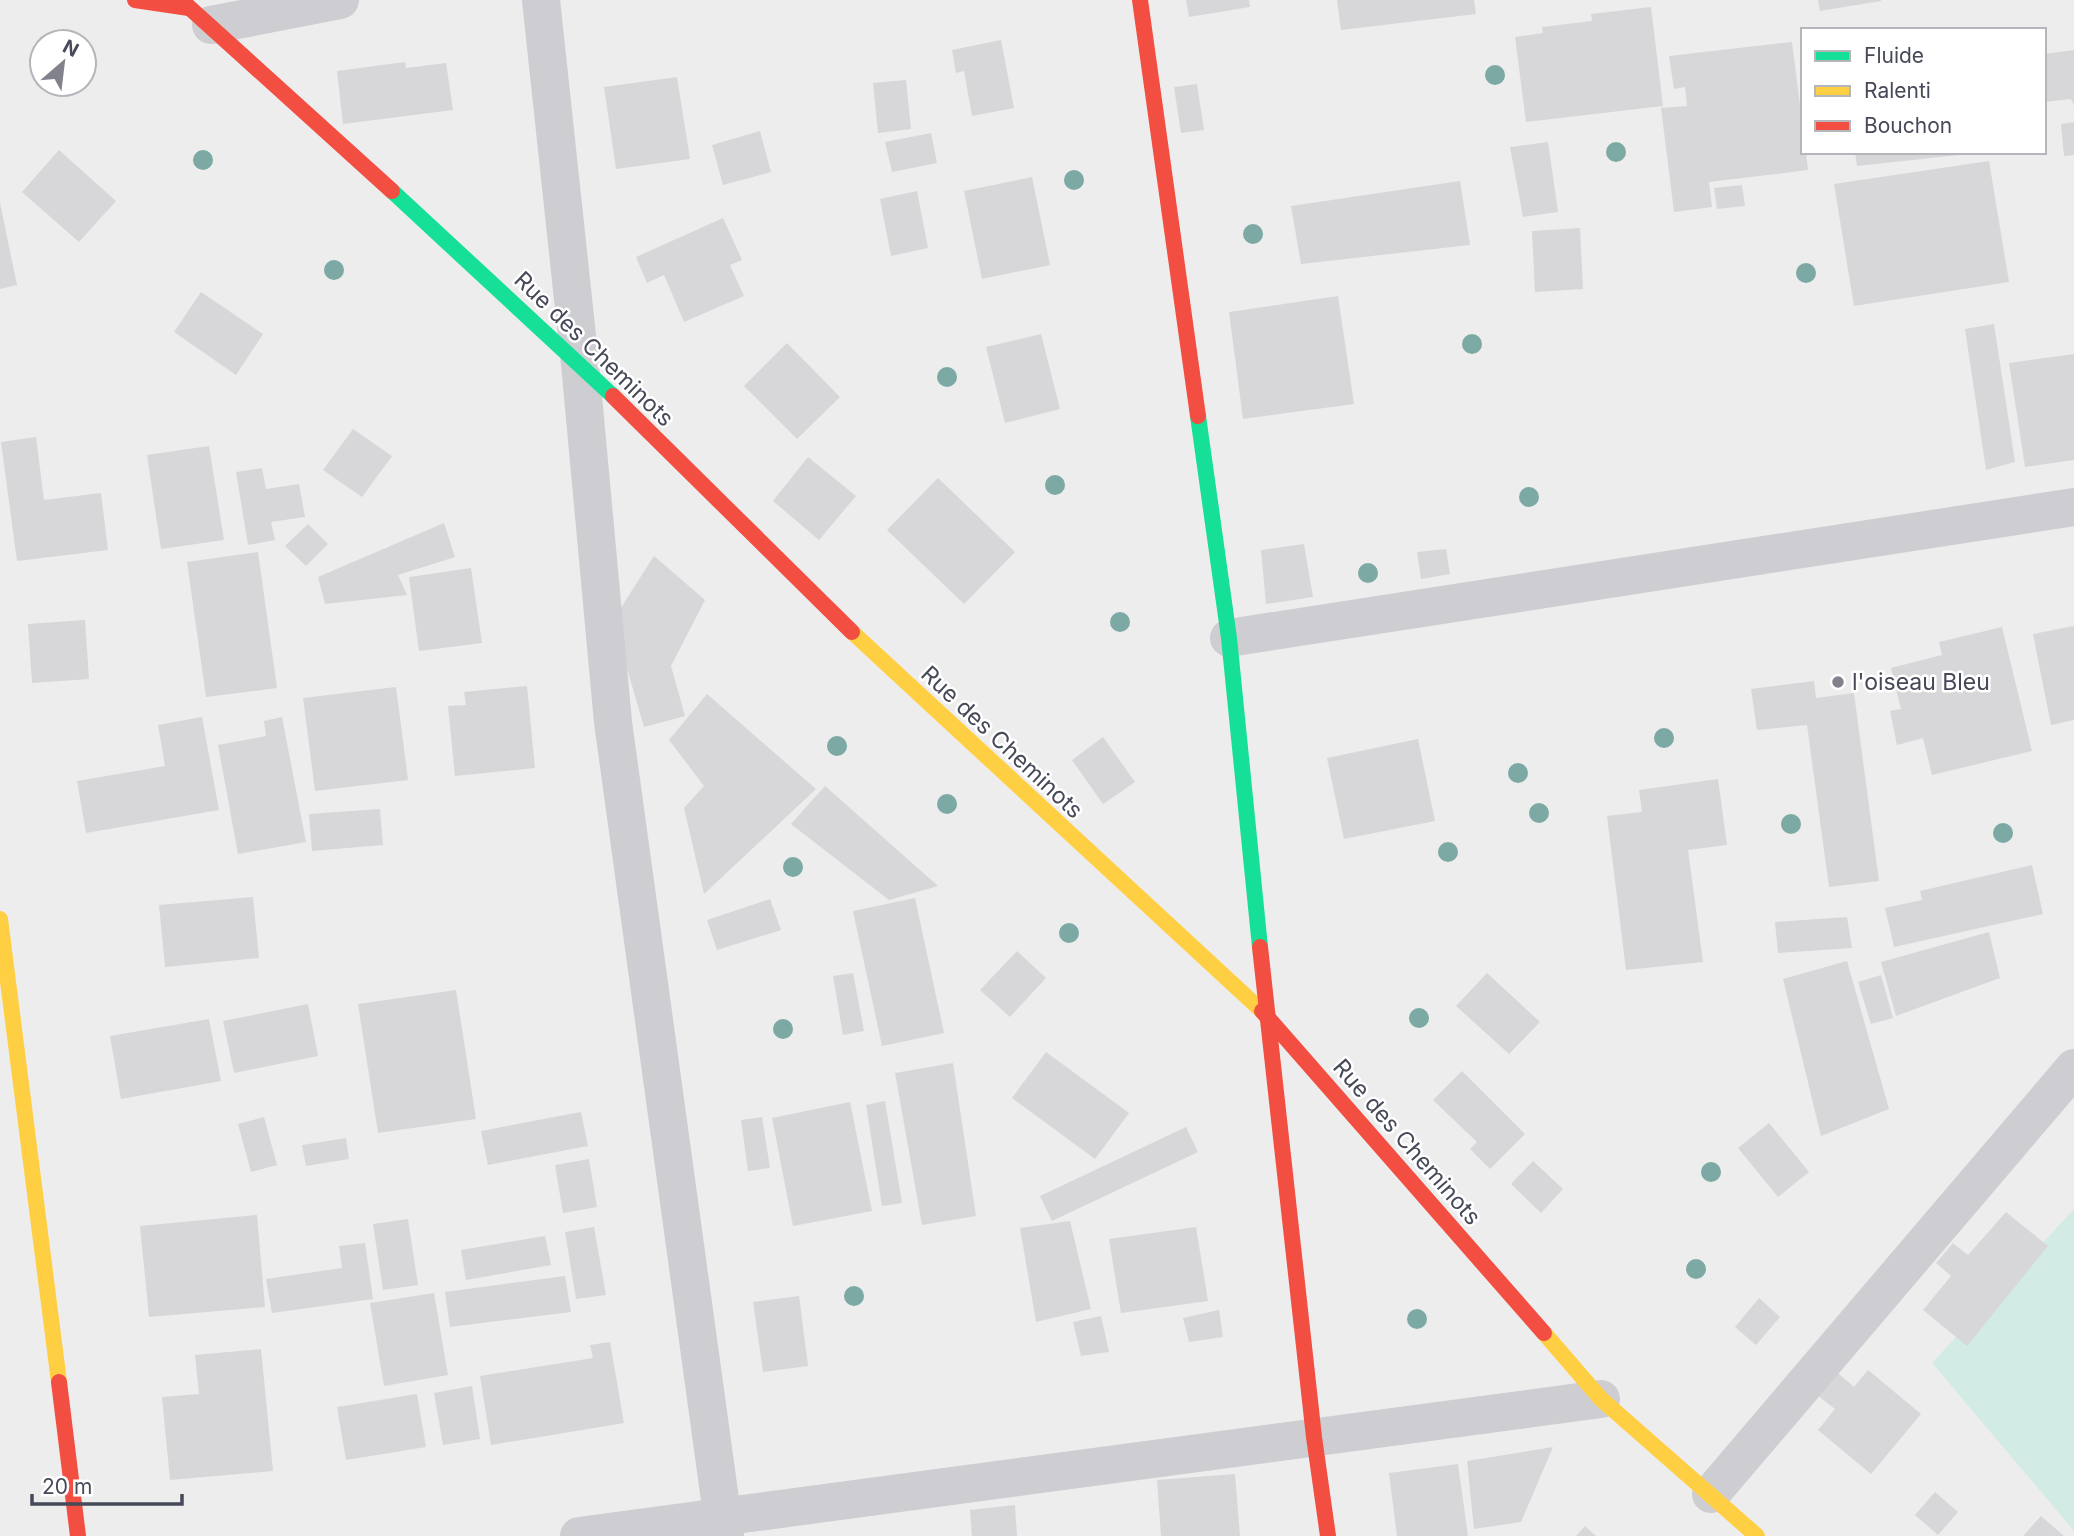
<svg xmlns="http://www.w3.org/2000/svg" width="2074" height="1536" viewBox="0 0 2074 1536" font-family="Inter,sans-serif">
	<style>
		.green { fill: #d3ebe5 }
		.building { fill: #d7d6d9 }
		.lines { fill: none; stroke-linecap: round; stroke-linejoin: round }
		.street { stroke: #ceced2; stroke-width: 38 }
		.fast { stroke: #16e098; stroke-width: 16 }
		.slow { stroke: #ffcf43; stroke-width: 16 }
		.jam { stroke: #f24e42; stroke-width: 16 }
		.tree { fill: #7ca9a3 }
		.poi-dot { fill: #81828c; stroke: #fff; stroke-width: 2.5 }
		.labels { text-anchor: middle; dominant-baseline: central; stroke-width: 5; stroke-linejoin: round; paint-order: stroke }
		.street-label { font-size: 23px; fill: #464957; stroke: #fff }
		.poi-label { font-size: 23px; fill: #464957; stroke: #fff; text-anchor: start }
	</style>
	<rect width="100%" height="100%" fill="#eeeded"/>
	<path class="green" d="M2074 1209V1531L1932 1363Z"/>
	<g class="building">
		<path d="M1186 0H1249L1250 7 1189 17Z"/>
		<path d="M1337 0H1474L1476 14 1341 30Z"/>
		<path d="M1818 0H1881V1L1820 11Z"/>
		<path d="M1651 7 1663 106 1526 122 1515 37 1543 33 1542 27 1592 21 1591 14Z"/>
		<path d="M1001 40 1014 108 972 116 964 71 956 73 952 50Z"/>
		<path d="M1792 42 1803 129V152H1806L1808 170 1709 182 1712 207 1674 212 1661 108 1687 106 1685 87 1674 89 1669 56Z"/>
		<path d="M2074 50V105L2071 99 2044 102V54Z"/>
		<path d="M405 62 406 68 446 63 453 110 343 124 337 71Z"/>
		<path d="M677 77 690 159 616 169 604 87Z"/>
		<path d="M906 80 911 129 878 133 873 83Z"/>
		<path d="M1197 84 1204 130 1181 133 1174 87Z"/>
		<path d="M2074 122V155L2064 156 2061 124Z"/>
		<path d="M760 131 771 172 723 185 712 145Z"/>
		<path d="M931 133 937 163 892 172 885 142Z"/>
		<path d="M1548 142 1558 212 1523 217 1510 147Z"/>
		<path d="M59 150 116 201 79 242 22 192Z"/>
		<path d="M1855 152H1968V154L1857 166Z"/>
		<path d="M1989 161 2009 282 1854 306 1834 184Z"/>
		<path d="M1032 177 1050 265 982 279 964 191Z"/>
		<path d="M1460 181 1470 245 1301 264 1291 206Z"/>
		<path d="M1742 185 1745 206 1717 209 1714 188Z"/>
		<path d="M917 191 928 248 891 256 880 199Z"/>
		<path d="M0 203 17 285 0 289Z"/>
		<path d="M723 218 742 260 730 265 744 296 684 322 664 275 647 283 636 257Z"/>
		<path d="M1580 228 1583 289 1535 292 1532 231Z"/>
		<path d="M201 292 263 334 236 375 174 332Z"/>
		<path d="M1338 296 1354 404 1243 419 1229 312Z"/>
		<path d="M1994 324 2015 462 1986 470 1965 329Z"/>
		<path d="M1041 334 1060 409 1005 423 986 347Z"/>
		<path d="M787 343 840 397 797 439 744 386Z"/>
		<path d="M2074 354V460L2025 467 2009 363Z"/>
		<path d="M353 429 392 456 362 497 323 470Z"/>
		<path d="M36 437 44 500 101 493 108 550 17 561 1 442Z"/>
		<path d="M209 446 224 540 161 549 147 455Z"/>
		<path d="M808 457 856 496 819 540 773 501Z"/>
		<path d="M262 468 266 489 299 484 305 517 271 522 275 540 248 545 236 472Z"/>
		<path d="M938 478 1015 552 964 604 887 530Z"/>
		<path d="M444 523 455 557 398 575 407 595 325 604 318 577Z"/>
		<path d="M308 524 328 544 306 566 285 546Z"/>
		<path d="M1304 544 1313 597 1266 604 1261 550Z"/>
		<path d="M1446 549 1450 574 1421 579 1417 552Z"/>
		<path d="M258 552 277 688 206 697 187 562Z"/>
		<path d="M654 556 705 600 671 666 685 716 644 727 613 620Z"/>
		<path d="M471 568 482 643 419 651 409 577Z"/>
		<path d="M85 620 89 679 32 683 28 624Z"/>
		<path d="M2074 626V720L2051 725 2033 634Z"/>
		<path d="M2002 627 2032 751 1932 775 1923 738 1897 745 1890 711 1901 709 1891 668 1942 655 1939 642Z"/>
		<path d="M1814 681 1816 698 1854 693 1879 881 1829 887 1807 725 1757 730 1751 689Z"/>
		<path d="M527 686 535 768 455 776 448 706 466 705 464 692Z"/>
		<path d="M396 687 408 780 315 791 303 698Z"/>
		<path d="M707 694 816 789 704 894 684 808 704 786 669 740Z"/>
		<path d="M202 717 219 810 86 833 77 781 165 766 158 725Z"/>
		<path d="M282 717 306 842 238 854 218 745 266 736 264 721Z"/>
		<path d="M1103 737 1135 782 1103 804 1072 760Z"/>
		<path d="M1418 739 1435 821 1344 839 1327 758Z"/>
		<path d="M1718 779 1727 845 1688 850 1703 962 1626 970 1607 816 1642 812 1639 790Z"/>
		<path d="M825 786 938 886 889 900 791 824Z"/>
		<path d="M380 809 383 845 312 851 309 814Z"/>
		<path d="M2032 865 2043 914 1894 947 1885 908 1922 900 1920 891Z"/>
		<path d="M253 897 259 958 165 967 159 905Z"/>
		<path d="M915 898 944 1033 882 1046 853 911Z"/>
		<path d="M770 899 781 930 717 950 707 920Z"/>
		<path d="M1847 917 1852 948 1778 953 1775 922Z"/>
		<path d="M1989 932 2000 978 1896 1016 1881 962Z"/>
		<path d="M1017 951 1046 978 1010 1017 980 990Z"/>
		<path d="M1847 961 1889 1109 1821 1136 1783 979Z"/>
		<path d="M853 973 864 1031 843 1035 833 976Z"/>
		<path d="M1487 973 1540 1022 1509 1054 1456 1006Z"/>
		<path d="M1881 975 1893 1018 1871 1024 1858 982Z"/>
		<path d="M456 990 476 1119 378 1133 358 1004Z"/>
		<path d="M308 1004 318 1056 234 1073 223 1021Z"/>
		<path d="M209 1019 221 1081 121 1099 110 1036Z"/>
		<path d="M1046 1052 1129 1113 1095 1159 1012 1098Z"/>
		<path d="M953 1063 976 1216 922 1225 895 1073Z"/>
		<path d="M1462 1071 1525 1134 1490 1169 1470 1149 1477 1142 1433 1100Z"/>
		<path d="M885 1101 902 1203 882 1206 866 1105Z"/>
		<path d="M850 1102 872 1211 793 1226 772 1118Z"/>
		<path d="M581 1112 588 1146 488 1165 481 1131Z"/>
		<path d="M264 1117 277 1165 251 1172 238 1124Z"/>
		<path d="M762 1117 770 1168 748 1171 741 1120Z"/>
		<path d="M1769 1123 1809 1172 1778 1197 1738 1148Z"/>
		<path d="M1186 1127 1198 1152 1052 1221 1040 1196Z"/>
		<path d="M346 1138 349 1159 306 1166 302 1145Z"/>
		<path d="M589 1159 597 1207 563 1213 555 1165Z"/>
		<path d="M1533 1161 1563 1189 1541 1213 1511 1184Z"/>
		<path d="M2006 1212 2048 1246 1967 1346 1923 1310 1951 1276 1936 1263 1953 1243 1968 1255Z"/>
		<path d="M257 1215 265 1307 149 1317 140 1226Z"/>
		<path d="M408 1219 418 1285 383 1290 373 1224Z"/>
		<path d="M1070 1221 1091 1309 1036 1322 1020 1228Z"/>
		<path d="M594 1227 606 1295 576 1299 565 1232Z"/>
		<path d="M1196 1227 1208 1301 1121 1313 1109 1239Z"/>
		<path d="M545 1236 551 1265 466 1280 461 1250Z"/>
		<path d="M365 1243 373 1299 272 1313 266 1279 342 1268 339 1246Z"/>
		<path d="M565 1276 571 1312 450 1327 445 1292Z"/>
		<path d="M434 1293 448 1375 384 1386 370 1303Z"/>
		<path d="M799 1296 808 1366 763 1372 753 1302Z"/>
		<path d="M1759 1298 1780 1317 1756 1345 1735 1327Z"/>
		<path d="M1219 1310 1223 1337 1189 1342 1183 1318Z"/>
		<path d="M1101 1316 1109 1352 1081 1356 1073 1322Z"/>
		<path d="M610 1342 624 1423 491 1445 480 1376 593 1358 590 1345Z"/>
		<path d="M261 1349 273 1471 170 1480 162 1397 199 1394 195 1355Z"/>
		<path d="M1832 1368 1854 1387 1868 1370 1921 1414 1871 1474 1818 1430 1835 1409 1812 1391Z"/>
		<path d="M472 1386 480 1439 443 1445 434 1393Z"/>
		<path d="M417 1394 426 1447 346 1460 337 1407Z"/>
		<path d="M1553 1447 1521 1522 1474 1529 1467 1461Z"/>
		<path d="M1458 1464 1468 1536H1397L1389 1473Z"/>
		<path d="M1235 1474 1240 1536H1161L1157 1480Z"/>
		<path d="M1935 1492 1958 1512 1938 1535 1915 1515Z"/>
		<path d="M1015 1505 1017 1536H972L970 1510Z"/>
		<path d="M2041 1516 2064 1536H2023Z"/>
		<path d="M1585 1526 1596 1536H1576Z"/>
	</g>
	<g class="lines">
		<g class="street">
			<path d="M541 0 580 364 613 722 725 1536"/>
			<path d="M211 25 340 0"/>
			<path d="M1229 638 2074 507"/>
			<path d="M1711 1494 2074 1068"/>
			<path d="M579 1536 1601 1399"/>
		</g>
		<g class="fast">
			<path d="M392 191 613 396"/>
			<path d="M1198 416 1229 638 1260 947"/>
		</g>
		<g class="slow">
			<path d="M852 632 1262 1011"/>
			<path d="M0 919 59 1382"/>
			<path d="M1544 1333 1601 1399 1757 1536"/>
		</g>
		<g class="jam">
			<path d="M135 0 189 8"/>
			<path d="M181 0 392 191"/>
			<path d="M1140 0 1198 416"/>
			<path d="M613 396 852 632"/>
			<path d="M1260 947 1314 1437 1328 1536"/>
			<path d="M1262 1011 1544 1333"/>
			<path d="M59 1382 78 1536"/>
		</g>
	</g>
	<g class="tree">
		<circle cx="1495" cy="75" r="10"/>
		<circle cx="1616" cy="152" r="10"/>
		<circle cx="203" cy="160" r="10"/>
		<circle cx="1074" cy="180" r="10"/>
		<circle cx="1253" cy="234" r="10"/>
		<circle cx="334" cy="270" r="10"/>
		<circle cx="1806" cy="273" r="10"/>
		<circle cx="1472" cy="344" r="10"/>
		<circle cx="947" cy="377" r="10"/>
		<circle cx="1055" cy="485" r="10"/>
		<circle cx="1529" cy="497" r="10"/>
		<circle cx="1368" cy="573" r="10"/>
		<circle cx="1120" cy="622" r="10"/>
		<circle cx="1664" cy="738" r="10"/>
		<circle cx="837" cy="746" r="10"/>
		<circle cx="1518" cy="773" r="10"/>
		<circle cx="947" cy="804" r="10"/>
		<circle cx="1539" cy="813" r="10"/>
		<circle cx="1791" cy="824" r="10"/>
		<circle cx="2003" cy="833" r="10"/>
		<circle cx="1448" cy="852" r="10"/>
		<circle cx="793" cy="867" r="10"/>
		<circle cx="1069" cy="933" r="10"/>
		<circle cx="1419" cy="1018" r="10"/>
		<circle cx="783" cy="1029" r="10"/>
		<circle cx="1711" cy="1172" r="10"/>
		<circle cx="1696" cy="1269" r="10"/>
		<circle cx="854" cy="1296" r="10"/>
		<circle cx="1417" cy="1319" r="10"/>
	</g>
	<circle class="poi-dot" cx="1838" cy="682" r="7"/>
	<g class="labels">
		<g class="street-label">
			<text transform="translate(594 349) rotate(44)">Rue des Cheminots</text>
			<text transform="translate(1002 742) rotate(43)">Rue des Cheminots</text>
			<text transform="translate(1407 1142) rotate(49)">Rue des Cheminots</text>
		</g>
		<g class="poi-label">
			<text x="1852" y="682">l'oiseau Bleu</text>
		</g>
	</g>
	<rect x="1801" y="28" width="245" height="126" fill="#ffffff" stroke="#b5b6bc" stroke-width="2"/>
	<rect x="1815" y="51" width="35" height="10" fill="#16e098" stroke="#b5b6bc" stroke-width="2"/>
	<text x="1864" y="63" font-size="21" fill="#464957">Fluide</text>
	<rect x="1815" y="86" width="35" height="10" fill="#ffcf43" stroke="#b5b6bc" stroke-width="2"/>
	<text x="1864" y="98" font-size="21" fill="#464957">Ralenti</text>
	<rect x="1815" y="121" width="35" height="10" fill="#f24e42" stroke="#b5b6bc" stroke-width="2"/>
	<text x="1864" y="133" font-size="21" fill="#464957">Bouchon</text>
	<g transform="translate(63 63) rotate(28)"><circle r="33" fill="#ffffff" stroke="#b5b6bc" stroke-width="2"/>
	<path d="M0-5L12 26L0 18L-12 26Z" fill="#81828c"/>
	<text y="-10" font-size="19" font-weight="bold" text-anchor="middle" fill="#464957">N</text>
	</g>
	<path d="M32 1494v10h150v-10" fill="none" stroke="#464957" stroke-width="3.5"/>
	<text x="42" y="1494" font-size="21" fill="#464957" stroke="#ffffff" stroke-width="5" paint-order="stroke">20 m</text>
</svg>
